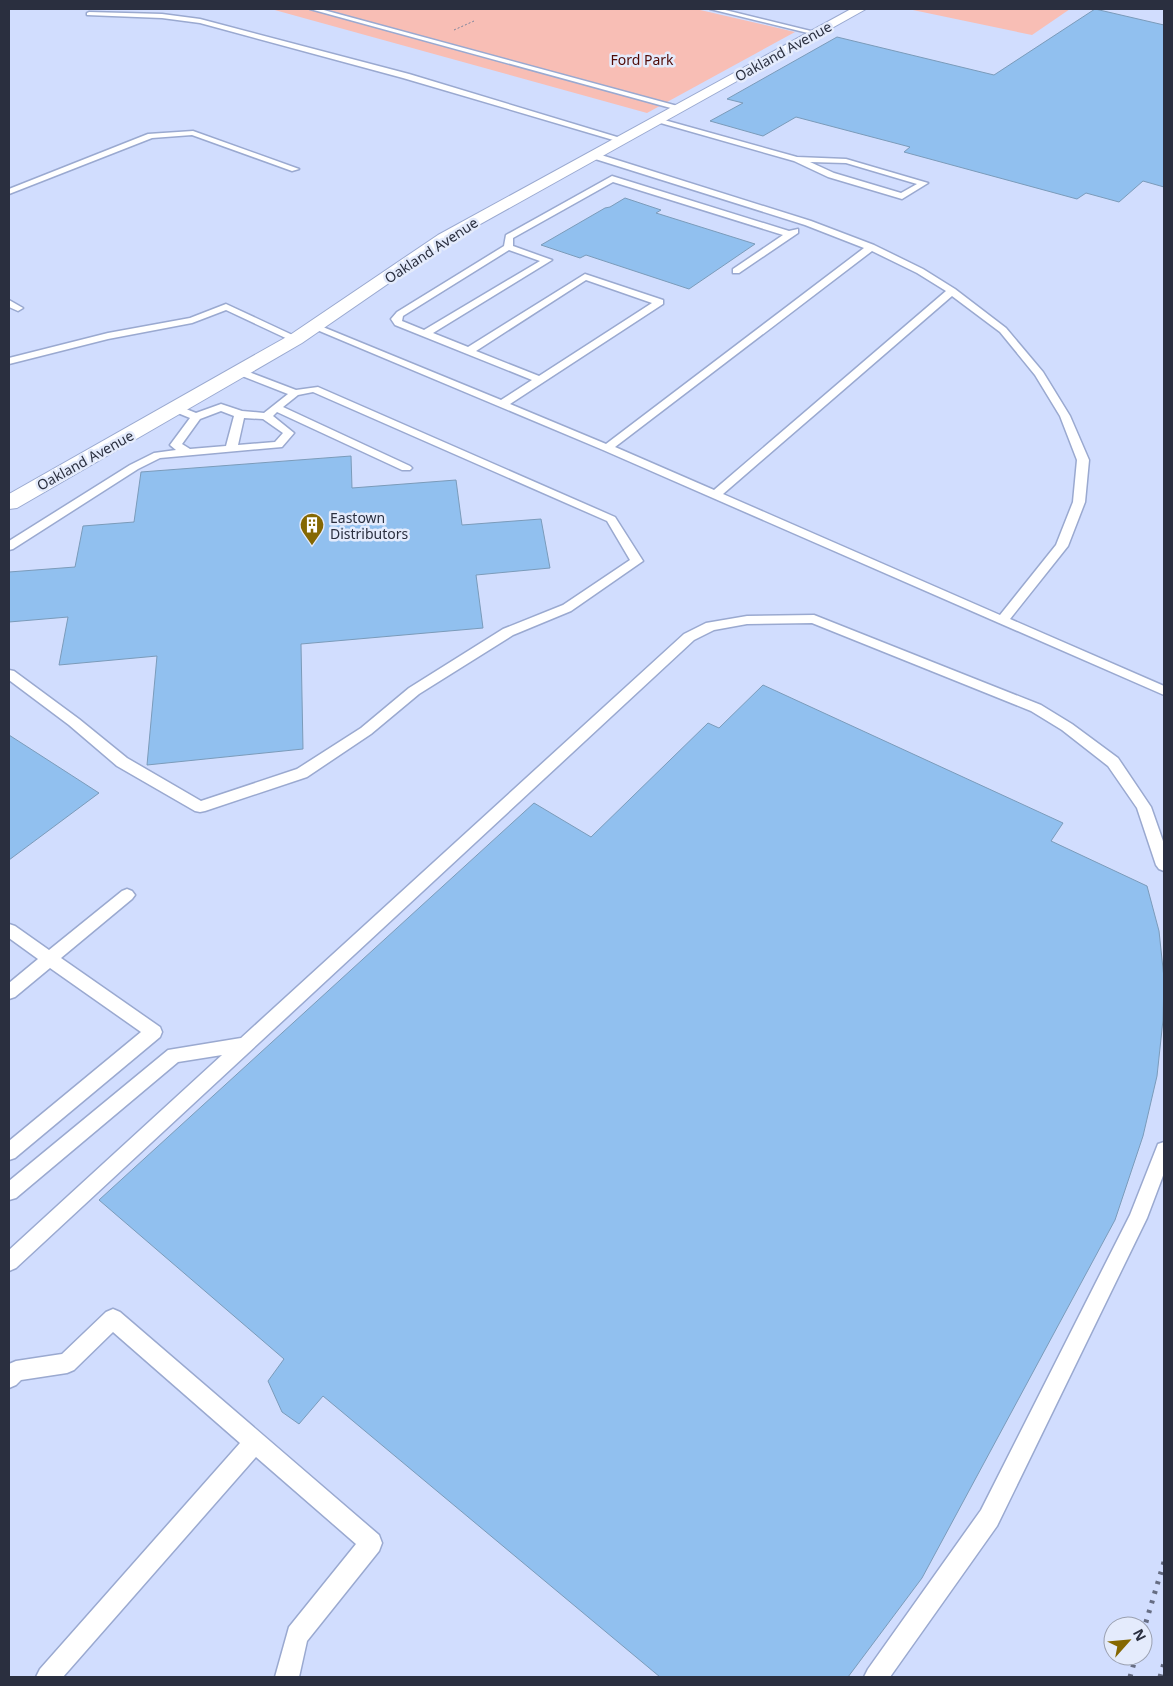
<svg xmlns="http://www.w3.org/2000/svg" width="1173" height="1686" viewBox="0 0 1173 1686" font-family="'Noto Sans',sans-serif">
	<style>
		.green { fill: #f8beb5 }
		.building { fill: #91c0ef; stroke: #7b9bba }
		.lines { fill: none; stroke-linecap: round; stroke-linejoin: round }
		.service-casing { stroke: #9aa9d0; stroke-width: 3 }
		.tertiary-casing { stroke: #9aa9d0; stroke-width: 2 }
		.path { stroke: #7b849c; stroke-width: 1; stroke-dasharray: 2 2; stroke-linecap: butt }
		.service { fill: #fff; fill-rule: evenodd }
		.tertiary { fill: #fff; fill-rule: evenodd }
		.rail { stroke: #666d83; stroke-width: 5; stroke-dasharray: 3 7; stroke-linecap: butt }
		.labels { text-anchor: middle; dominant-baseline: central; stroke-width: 5; stroke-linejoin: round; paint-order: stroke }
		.far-street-label { font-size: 14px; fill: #2a2f3f; stroke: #e4ebfc }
		.far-park-label { font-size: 14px; fill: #510b07; stroke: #e4ebfc }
		.far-poi-label { font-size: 14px; fill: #2a2f3f; stroke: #e4ebfc; text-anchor: start }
	</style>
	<rect width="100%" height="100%" fill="#d1ddfe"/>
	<g class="green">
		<path d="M271 9H696L795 32 647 113Z"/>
		<path d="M908 9H1070L1032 35Z"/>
	</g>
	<g class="building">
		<path d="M1095 9 1164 25V187L1143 181 1119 202 1086 193 1077 199 904 152 910 147 796 117 763 136 710 121 743 103 727 99 837 37 994 75Z"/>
		<path d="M625 198 661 210 656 213 755 244 689 289 586 255 580 258 541 245 605 208 610 207Z"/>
		<path d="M351 456 352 488 456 480 462 525 541 519 550 568 476 575 483 628 301 644 303 749 147 765 157 656 59 665 68 617 9 622V572L75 567 83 526 134 522 141 472Z"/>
		<path d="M763 685 1063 823 1051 841 1147 886 1159 931 1164 978 1163 1020 1157 1076 1143 1136 1115 1220 922 1578 848 1677H660L323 1396 299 1424 282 1412 268 1381 284 1359 99 1200 534 803 591 837 708 723 719 728Z"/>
		<path d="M9 735 99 793 9 860Z"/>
	</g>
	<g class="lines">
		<defs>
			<g id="service">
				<path d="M310 9H320L685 108 678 110Z"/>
				<path d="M710 9H721L819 33 816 35Z"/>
				<path d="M89 12 162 14 200 19 409 74 627 140 620 142 403 78 200 23 162 18 87 15V13Z"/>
				<path d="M657 118 797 157 846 159 928 183 902 199 828 177 794 161 657 122ZM810 162 846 163 917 184 901 193 834 173Z"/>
				<path d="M193 131 299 169 292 171 192 135 152 138 9 194V189L148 134Z"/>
				<path d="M592 154H598L811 221 874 245 923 269 955 289 1006 328 1043 372 1070 416 1089 460 1085 502 1068 546 1010 619 1164 686V695L603 450 310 327 315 324 318 325 501 400 532 380 395 325 391 319 397 312 504 246 506 235 612 176 789 231 798 229V233L739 273H733V269L783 235 613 182 513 238V246L552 260 433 333 468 347 585 274 663 300V304L510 404 606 444 864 248 805 225 592 158ZM509 250 540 261 424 330 402 321 403 316ZM872 251 917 273 946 291 714 490 615 447ZM586 280 652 303 539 376 476 351ZM952 296 1000 332 1035 375 1060 416 1077 460 1073 502 1056 545 1000 615 723 494Z"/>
				<path d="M9 300 23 308 18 311 9 307Z"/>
				<path d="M226 304 301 339 296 342 292 341 226 310 192 323 108 339 9 364V358L108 333 190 318Z"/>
				<path d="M241 369 296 390 318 387 615 517 643 561 571 611 513 635 419 694 371 734 307 777 205 811 200 812 195 811 117 766 69 725 9 680V670L14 671 79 719 127 758 201 801 297 769 361 728 409 688 503 629 563 605 630 560 607 521 313 392 298 395 283 407 410 466 412 468 410 470H402L277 412 273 416 294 433 282 447 160 458 138 469 13 549 9 550V541L130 465 154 453 176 450 170 445 190 418 173 411 172 409 173 407H181L196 413 221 404 242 411 264 413 288 394 237 374 236 372 237 370ZM221 411 234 416 226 446 190 449 182 444 200 419ZM244 418 263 419 283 433 275 442 238 445Z"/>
				<path d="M814 615 1041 705 1072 724 1118 758 1151 807 1164 844V871L1159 869 1156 865 1137 808 1108 766 1062 730 1031 711 812 623 747 624 714 630 694 640 16 1268 9 1271V1250L222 1055 178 1062 16 1198 9 1200V1181L168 1050 241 1038 684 634 706 623 747 616Z"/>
				<path d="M127 889 132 891 135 895 132 899 61 958 160 1027 162 1032 160 1037 15 1158 9 1160V1141L141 1032 50 968 15 997 9 999V983L38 959 9 938V924L15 926 49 950 122 891Z"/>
				<path d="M1164 1142V1173L1147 1218 997 1526 890 1677H864L868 1669 981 1510 1130 1215 1158 1144Z"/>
				<path d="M113 1309 120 1312 379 1535 382 1543 379 1551 307 1641 299 1677H275L289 1627 356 1544 256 1457 63 1677H36L40 1669 240 1443 113 1332 74 1370 67 1373 21 1380 16 1385 9 1388V1364L16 1361 62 1354 106 1312Z"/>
			</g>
			<path id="tertiary" d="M851 9H866L450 241 302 343 17 508 9 509V494L290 335 438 235Z"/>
		</defs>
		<use href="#service" class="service-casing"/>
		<use href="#tertiary" class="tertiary-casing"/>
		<path class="path" d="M454 30 474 21"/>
		<use href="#service" class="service"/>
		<use href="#tertiary" class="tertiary"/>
		<g class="rail">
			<path d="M1143 1632 1164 1562"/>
			<path d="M1130 1677 1136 1656"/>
			<path d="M1160 1677 1164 1663"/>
		</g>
	</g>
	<defs>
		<symbol id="building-pin" viewBox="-11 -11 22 30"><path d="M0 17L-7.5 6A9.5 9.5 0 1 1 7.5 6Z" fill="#856802" stroke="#e4ebfc"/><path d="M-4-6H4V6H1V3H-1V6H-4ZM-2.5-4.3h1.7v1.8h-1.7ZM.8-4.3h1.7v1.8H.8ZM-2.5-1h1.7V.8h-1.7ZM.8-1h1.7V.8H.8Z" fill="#fff"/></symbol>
	</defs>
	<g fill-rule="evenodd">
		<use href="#building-pin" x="298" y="511" width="28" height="38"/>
	</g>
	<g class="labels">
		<g class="far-street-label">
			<text transform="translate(783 51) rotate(-29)">Oakland Avenue</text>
			<text transform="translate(431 250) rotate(-33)">Oakland Avenue</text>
			<text transform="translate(85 460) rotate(-29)">Oakland Avenue</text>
		</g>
		<g class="far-park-label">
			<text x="642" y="59">Ford Park</text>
		</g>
		<g class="far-poi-label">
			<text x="330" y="517">Eastown<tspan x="330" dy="16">Distributors</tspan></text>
		</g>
	</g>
	<rect width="1173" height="1686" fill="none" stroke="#2a2f3f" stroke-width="20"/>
	<g transform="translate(1128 1641) rotate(63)"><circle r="24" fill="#e4ebfc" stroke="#9aa0b0"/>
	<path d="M0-4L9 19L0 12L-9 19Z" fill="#856802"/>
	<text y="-8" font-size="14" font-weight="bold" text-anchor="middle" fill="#2a2f3f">N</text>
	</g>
</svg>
